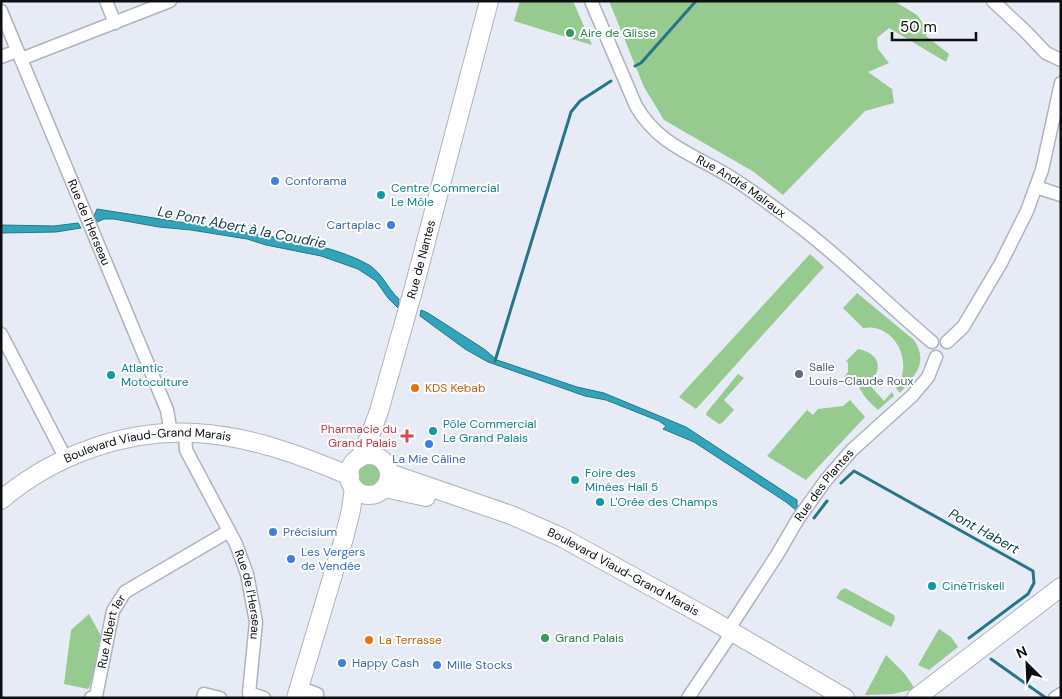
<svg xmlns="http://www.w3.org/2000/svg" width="1062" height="699" viewBox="0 0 1062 699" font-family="'DM Sans',sans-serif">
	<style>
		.green { fill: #97ca8e }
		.water { fill: #31a3bb; stroke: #267688 }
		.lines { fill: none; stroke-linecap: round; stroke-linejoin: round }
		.stream { stroke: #267688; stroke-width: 3 }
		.street-casing { stroke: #aeb4bd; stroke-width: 15 }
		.secondary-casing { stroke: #aeb4bd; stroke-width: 20 }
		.street { stroke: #fff; stroke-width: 12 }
		.secondary { stroke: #fff; stroke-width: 18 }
		.leisure-dot { fill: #2e9e5b; stroke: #fff; stroke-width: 2 }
		.shop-dot { fill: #3f7fe0; stroke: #fff; stroke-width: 2 }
		.culture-dot { fill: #0f9aa8; stroke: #fff; stroke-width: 2 }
		.service-dot { fill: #5c6f8a; stroke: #fff; stroke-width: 2 }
		.food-dot { fill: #e8710a; stroke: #fff; stroke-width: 2 }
		.health-dot { fill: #e0444e; stroke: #fff; stroke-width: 2 }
		.labels { text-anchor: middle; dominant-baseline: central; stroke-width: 4; stroke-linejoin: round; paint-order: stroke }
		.leisure-label { font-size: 12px; fill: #27864d; stroke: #fff; text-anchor: start }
		.shop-label { font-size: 12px; fill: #366cbe; stroke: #fff; text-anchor: start }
		.street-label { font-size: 12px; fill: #0c0e11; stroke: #fff }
		.culture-label { font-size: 12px; fill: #0d838f; stroke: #fff; text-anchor: start }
		.service-label { font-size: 12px; fill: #4e5e75; stroke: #fff; text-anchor: start }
		.food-label { font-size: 12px; fill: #c56008; stroke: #fff; text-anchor: start }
		.health-label { font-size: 12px; fill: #be3a42; stroke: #fff; text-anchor: end }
		.water-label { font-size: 14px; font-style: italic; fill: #0d3f49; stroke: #fff }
	</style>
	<rect width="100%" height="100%" fill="#e6ebf6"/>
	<g class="green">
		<path d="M520 1H573L592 45 514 21Z"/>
		<path d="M609 1H894L917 15 928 30 926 36 949 54 946 62 889 28 877 38 878 49 889 63 868 72 892 89 894 103 865 111 783 195 754 172 664 120 644 87Z"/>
		<path d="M810 254 824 267 696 409 679 397Z"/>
		<path d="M857 293 914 340C929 363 915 375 900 393L896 388C915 364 895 322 863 328L843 308Z"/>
		<path d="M858 349C870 351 883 360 876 374 874 377 870 380 868 383L884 401 892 392 894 396 878 410C874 406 869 402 865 397 859 388 860 383 846 382L844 377 848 372V363L846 361Z"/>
		<path d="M738 374 744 378 724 400 734 410 722 423 719 424 706 415 707 412Z"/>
		<path d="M850 400 865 417 806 480 767 456 807 410 813 415 818 409 843 406Z"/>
		<circle cx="370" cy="475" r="11"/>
		<path d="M845 588 894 615 895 619 891 627 836 598 841 590Z"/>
		<path d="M89 614 100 634 102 642 90 686 88 689 64 684 71 630Z"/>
		<path d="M939 629 951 637 958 647 929 670 918 665Z"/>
		<path d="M886 655 905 674 915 689 893 694 865 695Z"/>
	</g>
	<g class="water">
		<path d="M97 209C144 216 190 224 237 231 278 238 332 244 369 265 383 274 387 288 399 299L398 308 388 298 376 281 358 269 321 256 266 245 247 239 191 230 159 227 114 219H104L97 222 94 216Z"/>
		<path d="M78 223 81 228 56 232 1 233V225L54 226Z"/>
		<path d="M421 310 428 313 484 349 497 360 577 387 604 393 686 427 797 500V505L800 508 797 511 786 502 694 442 663 429 666 426 659 421 606 400 585 396 488 362 465 349 420 316Z"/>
	</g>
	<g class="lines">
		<g class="stream">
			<path d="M635 66 641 63 696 1"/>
			<path d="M495 361 571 112 580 101 611 81"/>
			<path d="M841 483 854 471 1033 571 1034 583 1028 594 969 638"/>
			<path d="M814 518 827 501"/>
			<path d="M991 659 1046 698"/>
		</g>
		<defs>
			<g id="street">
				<path d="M106 1 115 23"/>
				<path id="s1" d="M591 1 636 106C659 146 696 155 732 178 756 193 780 212 803 229 848 264 888 305 932 342"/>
				<path d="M993 1 1025 31 1046 53 1061 60"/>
				<path id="s2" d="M1 11 167 410 171 433"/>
				<path d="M1 57 17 51"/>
				<path d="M21 59 170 1"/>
				<path d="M1036 187 1061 195"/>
				<path d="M1 334 66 459"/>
				<path d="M947 342 963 327 1001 263 1027 211 1042 170 1061 83"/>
				<path id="s3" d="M185 433 186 450 236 544 247 574 256 622 249 693 264 698"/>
				<path d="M299 687 317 694V698"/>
				<path id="s4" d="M91 698 96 696 113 611 125 592 229 531"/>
				<path d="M203 698 204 694 220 698"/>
				<path id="s5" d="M688 698 727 640 728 630 732 624 777 555 798 519 826 480 852 450 912 396 928 377 936 357"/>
				<path d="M1055 698 1061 694"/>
			</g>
			<g id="secondary">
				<circle cx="369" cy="475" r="20"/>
				<path id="s6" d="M360 458 371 433 379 411 413 291 489 1"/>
				<path id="s7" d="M389 473 511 515 561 537 710 619 845 698"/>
				<path d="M385 488 426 497"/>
				<path id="s8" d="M1 500C54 455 126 429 196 433 249 436 301 455 350 476"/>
				<path d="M296 698 344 538 351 510 354 488"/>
				<path d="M916 698 1061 587"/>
			</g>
		</defs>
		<use href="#street" class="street-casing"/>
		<use href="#secondary" class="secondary-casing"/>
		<use href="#street" class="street"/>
		<use href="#secondary" class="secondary"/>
	</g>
	<g class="leisure-dot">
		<circle cx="570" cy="33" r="5"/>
		<circle cx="545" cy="638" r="5"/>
	</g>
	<g class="shop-dot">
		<circle cx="275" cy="181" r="5"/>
		<circle cx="391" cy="225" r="5"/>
		<circle cx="429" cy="444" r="5"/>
		<circle cx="273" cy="532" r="5"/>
		<circle cx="291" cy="559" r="5"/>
		<circle cx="342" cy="663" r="5"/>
		<circle cx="437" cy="665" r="5"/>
	</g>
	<g class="culture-dot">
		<circle cx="381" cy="195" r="5"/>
		<circle cx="111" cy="375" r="5"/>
		<circle cx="433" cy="431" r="5"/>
		<circle cx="575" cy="480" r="5"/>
		<circle cx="600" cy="502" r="5"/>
		<circle cx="932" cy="586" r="5"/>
	</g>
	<circle class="service-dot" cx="799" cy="374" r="5"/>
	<g class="food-dot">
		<circle cx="415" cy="388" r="5"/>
		<circle cx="369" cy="640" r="5"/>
	</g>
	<path class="health-dot" d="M404.5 428.5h5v5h5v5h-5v5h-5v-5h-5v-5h5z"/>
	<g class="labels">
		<g class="leisure-label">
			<text x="580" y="33">Aire de Glisse</text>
			<text x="555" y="638">Grand Palais</text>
		</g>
		<g class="shop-label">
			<text x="285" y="181">Conforama</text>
			<text x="381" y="225" text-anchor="end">Cartaplac</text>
			<text x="429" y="459" text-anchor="middle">La Mie Câline</text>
			<text x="283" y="532">Précisium</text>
			<text x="301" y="552">Les Vergers<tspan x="301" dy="14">de Vendée</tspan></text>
			<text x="352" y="663">Happy Cash</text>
			<text x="447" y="665">Mille Stocks</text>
		</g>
		<g class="street-label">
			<text stroke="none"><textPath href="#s1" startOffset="248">Rue André Malraux</textPath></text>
			<text stroke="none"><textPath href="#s2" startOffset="229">Rue de l'Herseau</textPath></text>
			<text stroke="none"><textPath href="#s6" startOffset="208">Rue de Nantes</textPath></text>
			<text stroke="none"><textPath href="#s8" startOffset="161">Boulevard Viaud-Grand Marais</textPath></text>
			<text stroke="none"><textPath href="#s5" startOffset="254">Rue des Plantes</textPath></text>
			<text stroke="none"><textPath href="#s7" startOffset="255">Boulevard Viaud-Grand Marais</textPath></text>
			<text stroke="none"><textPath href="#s3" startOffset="176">Rue de l'Herseau</textPath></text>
			<text stroke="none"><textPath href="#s4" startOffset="72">Rue Albert 1er</textPath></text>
		</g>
		<g class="culture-label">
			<text x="391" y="188">Centre Commercial<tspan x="391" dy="14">Le Môle</tspan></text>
			<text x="121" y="368">Atlantic<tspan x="121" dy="14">Motoculture</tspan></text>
			<text x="443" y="424">Pôle Commercial<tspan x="443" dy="14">Le Grand Palais</tspan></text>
			<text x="585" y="473">Foire des<tspan x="585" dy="14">Minées Hall 5</tspan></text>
			<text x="610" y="502">L'Orée des Champs</text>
			<text x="942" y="586">CinéTriskell</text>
		</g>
		<g class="service-label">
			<text x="809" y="367">Salle<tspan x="809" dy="14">Louis-Claude Roux</tspan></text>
		</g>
		<g class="food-label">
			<text x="425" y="388">KDS Kebab</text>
			<text x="379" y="640">La Terrasse</text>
		</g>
		<g class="health-label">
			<text x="397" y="429">Pharmacie du<tspan x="397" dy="14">Grand Palais</tspan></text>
		</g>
		<g class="water-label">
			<text transform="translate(242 227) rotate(11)">Le Pont Abert à la Coudrie</text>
			<text transform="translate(984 531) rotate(29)">Pont Habert</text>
		</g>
	</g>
	<rect width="1062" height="699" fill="none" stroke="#0c0e11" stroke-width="5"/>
	<g transform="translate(1027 664) rotate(336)" stroke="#ffffff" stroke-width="4" paint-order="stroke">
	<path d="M0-4L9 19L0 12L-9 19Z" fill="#0c0e11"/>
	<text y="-8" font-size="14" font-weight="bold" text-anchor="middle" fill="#0c0e11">N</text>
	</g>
	<path d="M892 32v8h84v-8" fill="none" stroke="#0c0e11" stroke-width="2.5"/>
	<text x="900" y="32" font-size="15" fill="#0c0e11" stroke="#ffffff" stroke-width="4" paint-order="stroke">50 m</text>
</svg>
